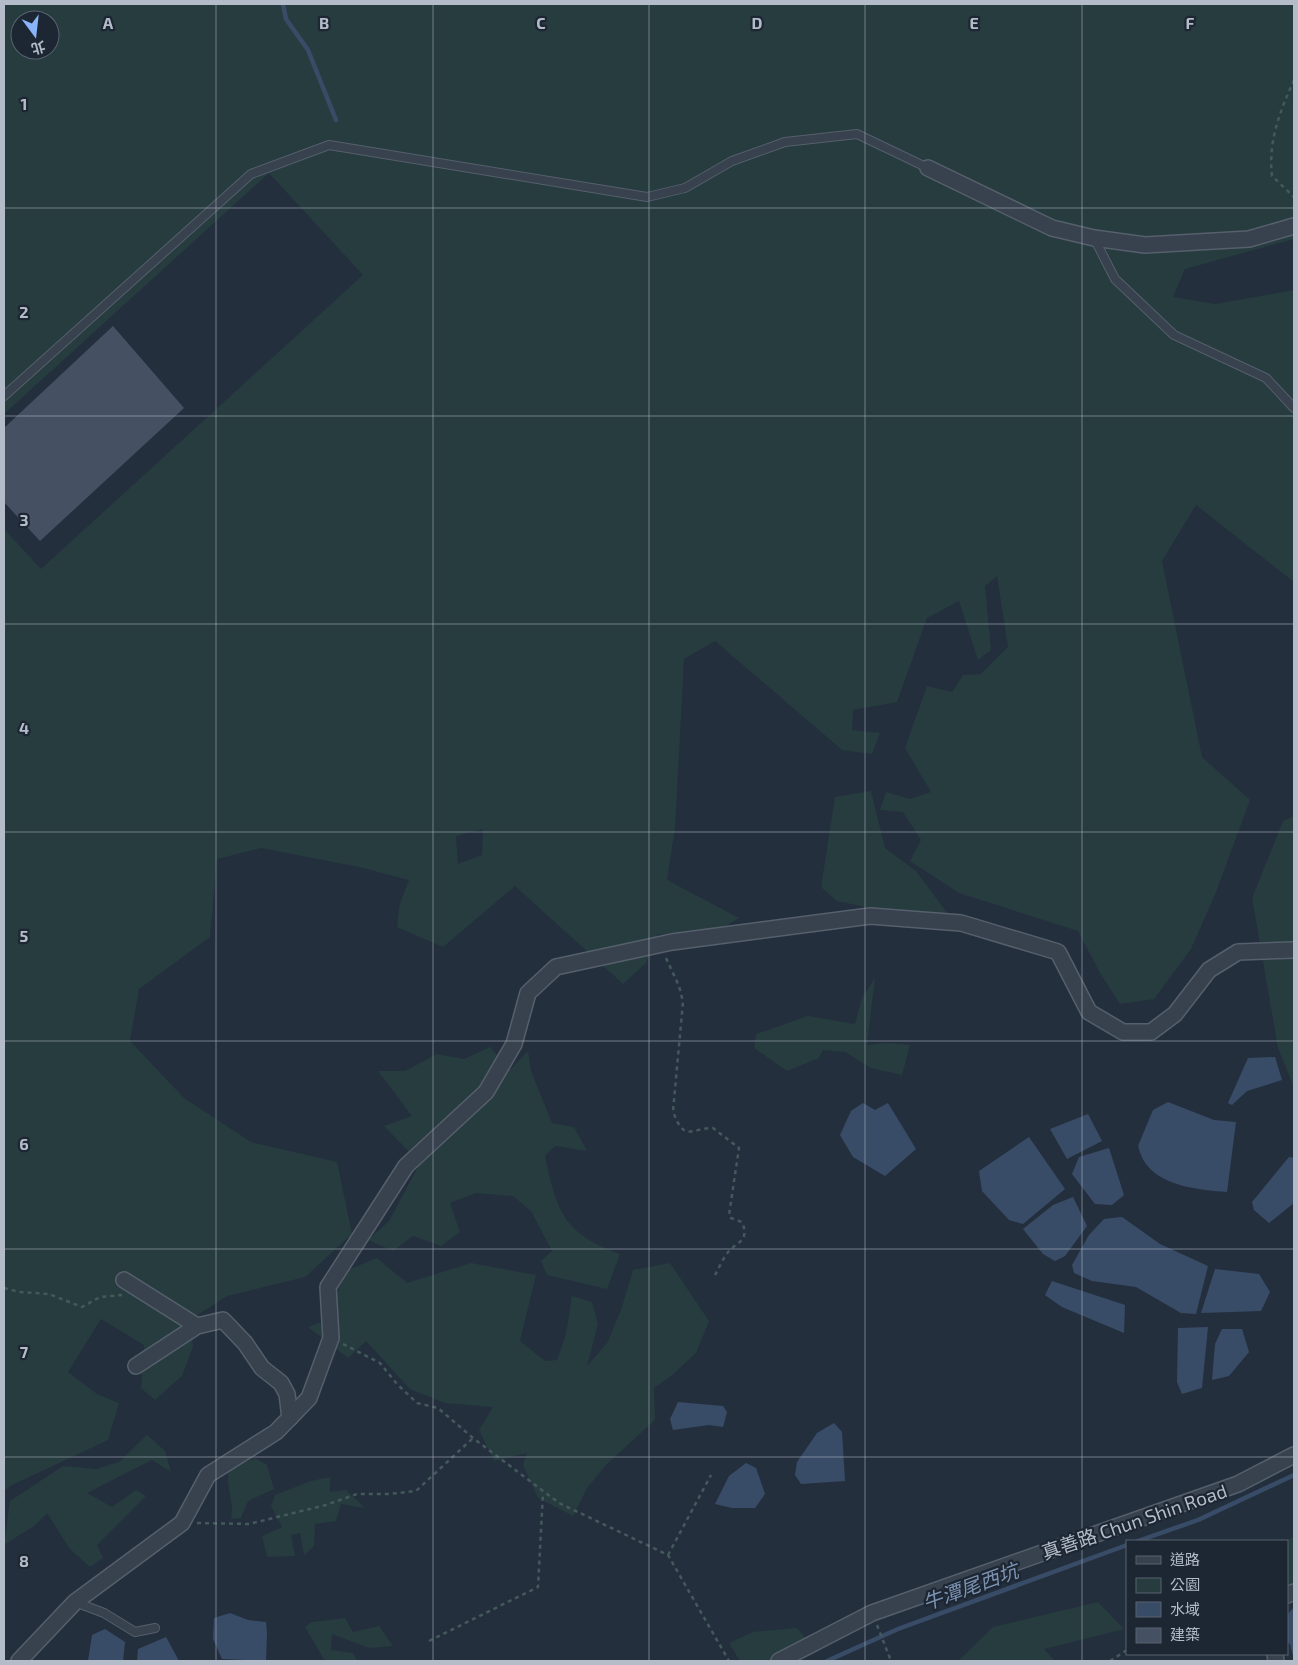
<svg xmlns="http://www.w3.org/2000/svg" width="1298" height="1665" viewBox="0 0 1298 1665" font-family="'Exo 2','Noto Sans TC',sans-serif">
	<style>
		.green { fill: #263c3f; fill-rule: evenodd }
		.water { fill: #394c67 }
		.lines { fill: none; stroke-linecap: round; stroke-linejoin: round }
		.stream { stroke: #394c67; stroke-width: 4.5 }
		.building { fill: #455162 }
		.service-casing { stroke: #565f6c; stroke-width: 10 }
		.minor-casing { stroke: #565f6c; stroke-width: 18 }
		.path { stroke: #44595c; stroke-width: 2.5; stroke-dasharray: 4 4; stroke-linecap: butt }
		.service { stroke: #38414e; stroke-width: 8 }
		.minor { stroke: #38414e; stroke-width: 15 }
		.grid { fill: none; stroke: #b4bcc9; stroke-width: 1; stroke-opacity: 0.55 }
		.labels { text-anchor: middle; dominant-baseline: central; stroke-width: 4.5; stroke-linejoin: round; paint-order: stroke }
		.street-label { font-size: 19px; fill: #b4bcc9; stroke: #1d2633 }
		.water-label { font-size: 20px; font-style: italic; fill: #7c92b1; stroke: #1d2633 }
		.grid-label { font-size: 16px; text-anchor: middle; font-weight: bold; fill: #b4bcc9; stroke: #1d2633; stroke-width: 4.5; stroke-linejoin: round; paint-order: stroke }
	</style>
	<rect width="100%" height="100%" fill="#242f3e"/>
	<g class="green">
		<path d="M4 4H1294V239L1185 269 1173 297 1215 304 1294 290V582L1196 505 1162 561 1202 757 1250 800 1216 892 1191 949 1154 999 1120 1004 1100 973 1078 931 959 893 910 861 921 840 903 812 880 810 886 792 910 799 931 792 905 748 927 686 952 692 963 675 981 674 1008 647 997 576 985 586 991 650 978 660 959 601 927 618 897 702 853 710 852 730 880 733 872 754 842 750 715 641 684 659 675 828 667 880 739 918 704 939 658 934 646 963 623 984 515 886 443 947 397 927 400 903 409 880 359 867 261 848 217 859 210 937 139 989 130 1041 184 1098 251 1142 337 1162 352 1234 305 1277 227 1296 190 1320 193 1346 182 1376 155 1400 141 1388 144 1345 101 1319 68 1372 97 1394 119 1403 108 1440 10 1486 4 1491V529L41 569 363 275 269 173 4 414ZM20 20H50V50H20ZM483 829 482 855 458 864 456 836Z"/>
		<path d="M871 791 885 848 916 871 948 914H898L837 901 821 887 835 797Z"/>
		<path d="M1294 816V1087L1278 1048 1252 898 1283 821Z"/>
		<path d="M875 978 867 1045 887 1043 910 1045 902 1075 871 1068 845 1052 823 1050 819 1058 787 1071 754 1048 756 1034 808 1016 855 1024 862 998Z"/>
		<path d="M490 1047 510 1070 528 1051 531 1071 552 1123 574 1127 587 1151 555 1146 545 1156C557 1212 563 1233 620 1254L607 1289 547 1275 541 1261 552 1251 531 1211 513 1196 476 1193 450 1203 460 1232 441 1246 413 1236 393 1251 368 1240 389 1221 420 1163 384 1126 412 1116 378 1071H405L437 1054 464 1059Z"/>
		<path d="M377 1258 407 1283 471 1263 536 1275 520 1341 545 1361 557 1360 566 1334 572 1296 592 1302 598 1324 587 1366 607 1343 621 1310 633 1270 670 1263 709 1321 696 1353 671 1376 654 1388 655 1420 606 1465 587 1488 573 1516 538 1498 523 1465 527 1453 494 1461 479 1430 493 1407 445 1403 410 1389 366 1341 348 1358 308 1327 330 1319 339 1288 348 1270Z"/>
		<path d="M147 1435 165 1451 171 1472 152 1460 87 1493 112 1507 136 1490 146 1496 97 1545 103 1558 90 1567 70 1549 47 1513 34 1526 4 1545 10 1501 63 1466 96 1469 119 1462Z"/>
		<path d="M255 1458 267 1465 274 1489 248 1501 241 1518 231 1519C235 1501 225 1488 229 1469Z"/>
		<path d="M330 1477V1492L346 1490 365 1508 341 1504 336 1521 315 1524 314 1546 304 1555 300 1533 291 1535 295 1556 267 1557 262 1536 282 1527 271 1506 275 1495 311 1481Z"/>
		<path d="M1294 1537V1583L1287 1585V1541H1284Z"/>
		<path d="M1098 1602 1124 1629 1044 1649 1055 1661H958L993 1627Z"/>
		<path d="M345 1618 353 1632 379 1626 393 1646 369 1648 332 1634 331 1650 353 1653 357 1661H325L305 1627 312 1622Z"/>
		<path d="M797 1628 815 1650 792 1661H740L729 1643 753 1632Z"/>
	</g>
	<g class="water">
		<path d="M1275 1057 1282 1080 1247 1091 1232 1105 1228 1103 1248 1058Z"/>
		<path d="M1168 1102 1214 1120 1236 1122 1227 1192C1202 1190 1163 1187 1146 1164 1142 1159 1140 1152 1138 1146L1153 1110Z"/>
		<path d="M863 1103 875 1110 888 1103 916 1149 885 1176 853 1157 840 1135 851 1111Z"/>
		<path d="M1088 1114 1102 1141 1067 1159 1050 1129Z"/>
		<path d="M1029 1137 1065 1189 1023 1224 1009 1220 982 1191 979 1171Z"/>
		<path d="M1109 1148 1124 1195 1112 1205 1095 1204 1072 1174 1079 1157Z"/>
		<path d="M1289 1157 1294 1158V1203L1269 1223 1254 1210 1252 1202Z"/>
		<path d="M1073 1197 1087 1226 1065 1256 1055 1261 1043 1254 1023 1229 1053 1205Z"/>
		<path d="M1122 1217 1160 1244 1208 1266 1196 1314 1181 1313 1136 1287 1092 1281 1074 1273 1072 1265 1089 1235 1104 1219Z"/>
		<path d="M1215 1269 1259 1274 1270 1292 1261 1311 1201 1313Z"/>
		<path d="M1052 1281 1125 1305 1124 1333 1062 1307 1045 1295Z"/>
		<path d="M1208 1327 1202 1388 1182 1394 1177 1382 1178 1328Z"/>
		<path d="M1222 1329H1242L1249 1352 1229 1376 1212 1380 1215 1344Z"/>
		<path d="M678 1402 723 1406 727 1412 723 1427 709 1425 673 1430 670 1419Z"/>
		<path d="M834 1423 842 1432 845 1481 801 1484 795 1475 797 1462 817 1433Z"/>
		<path d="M746 1463 756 1468 765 1494 755 1508H732L715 1504 729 1476Z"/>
		<path d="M1294 1607V1660L1290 1644 1287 1642V1615Z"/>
		<path d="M230 1613 248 1620 266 1622 267 1633 266 1661 222 1659 213 1639 214 1618Z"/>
		<path d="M105 1629 125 1642 123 1661H88L92 1635Z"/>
		<path d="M166 1637 179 1661H137L138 1649Z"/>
	</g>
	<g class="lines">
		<g class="stream">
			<path d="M283 4 286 19 308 50 336 120"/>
			<path d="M1138 1541 1198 1520 1294 1475"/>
			<path d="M827 1661 898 1629 1127 1545"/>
		</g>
	</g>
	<path class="building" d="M113 326 184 408 40 541 4 502V428Z"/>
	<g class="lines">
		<defs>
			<g id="service">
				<path d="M1094 238 1115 279 1174 335 1266 378 1294 408"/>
				<path d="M4 396 251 174 329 145 647 197 685 188 732 161 785 142 857 134 928 168"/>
				<path d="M75 1602 104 1613 135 1632 155 1628"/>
			</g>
			<g id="minor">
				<path d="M928 168 1052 228 1094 238 1145 245 1249 239 1294 226"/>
				<path d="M124 1280 197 1326"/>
				<path d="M136 1366 197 1326 223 1320 245 1343 262 1368 281 1383 287 1394 290 1418"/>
				<path d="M1287 1595 1294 1592"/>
				<path d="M1275 1654 1276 1661"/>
				<path d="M19 1661 75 1602 182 1523 208 1475 276 1432 309 1398 331 1338 328 1287 406 1166 486 1092 514 1044 528 993 556 967 672 942 870 916 961 923 1058 952 1089 1012 1123 1032H1151L1175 1014 1209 970 1238 952 1294 950"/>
				<path d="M779 1661 872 1613 1238 1484 1294 1455"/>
			</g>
		</defs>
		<use href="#service" class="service-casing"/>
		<use href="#minor" class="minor-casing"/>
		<g class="path">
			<path d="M1294 80C1280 111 1268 141 1272 176L1294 197"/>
			<path d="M666 958 679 986 683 1002 673 1111C684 1143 691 1128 713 1128L739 1148 729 1215 731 1218 742 1222C750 1241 737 1242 729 1251 723 1258 719 1268 715 1275"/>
			<path d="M4 1288 19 1292 49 1294 82 1307 100 1297 122 1295"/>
			<path d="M343 1344 380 1363 397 1384 417 1403 438 1408 473 1438 559 1503 668 1555 729 1661"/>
			<path d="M197 1523 249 1524 326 1505 357 1494H389L416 1491 473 1438"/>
			<path d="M668 1555 711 1475"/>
			<path d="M877 1625 891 1661"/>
			<path d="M429 1641 538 1587 543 1493"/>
			<path d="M1110 1661 1127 1650"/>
		</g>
		<use href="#service" class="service"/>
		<use href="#minor" class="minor"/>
	</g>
	<path class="grid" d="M216 4V1661M433 4V1661M649 4V1661M865 4V1661M1082 4V1661M4 208H1294M4 416H1294M4 624H1294M4 832H1294M4 1041H1294M4 1249H1294M4 1457H1294"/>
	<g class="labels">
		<g class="street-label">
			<text transform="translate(1134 1521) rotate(-19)">真善路 Chun Shin Road</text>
		</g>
		<g class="water-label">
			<text transform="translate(970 1586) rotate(-20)">牛潭尾西坑</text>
		</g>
	</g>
	<g class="grid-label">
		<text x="108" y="29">A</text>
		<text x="324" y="29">B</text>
		<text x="541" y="29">C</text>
		<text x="757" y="29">D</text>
		<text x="974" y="29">E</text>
		<text x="1190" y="29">F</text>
		<text x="24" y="110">1</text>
		<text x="24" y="318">2</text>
		<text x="24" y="526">3</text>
		<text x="24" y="734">4</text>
		<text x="24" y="942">5</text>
		<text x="24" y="1150">6</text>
		<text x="24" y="1358">7</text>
		<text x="24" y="1567">8</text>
	</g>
	<rect width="1298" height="1665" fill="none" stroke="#b4bcc9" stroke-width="10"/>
	<rect x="1126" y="1540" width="162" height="115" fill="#1d2633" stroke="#59626f"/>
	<rect x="1136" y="1556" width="25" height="8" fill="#38414e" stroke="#59626f"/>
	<text x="1170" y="1565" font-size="15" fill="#b4bcc9">道路</text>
	<rect x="1136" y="1578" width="25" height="15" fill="#263c3f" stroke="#59626f"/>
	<text x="1170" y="1590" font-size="15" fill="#b4bcc9">公園</text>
	<rect x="1136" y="1602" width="25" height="15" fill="#394c67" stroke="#59626f"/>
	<text x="1170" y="1615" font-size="15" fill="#b4bcc9">水域</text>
	<rect x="1136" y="1628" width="25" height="15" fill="#455162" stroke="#59626f"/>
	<text x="1170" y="1640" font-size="15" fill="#b4bcc9">建築</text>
	<g transform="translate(35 35) rotate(165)"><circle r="24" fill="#1d2633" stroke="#59626f"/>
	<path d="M0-4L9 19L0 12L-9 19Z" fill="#8ab4f8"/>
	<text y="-8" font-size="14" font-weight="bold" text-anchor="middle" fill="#b4bcc9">北</text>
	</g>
</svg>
